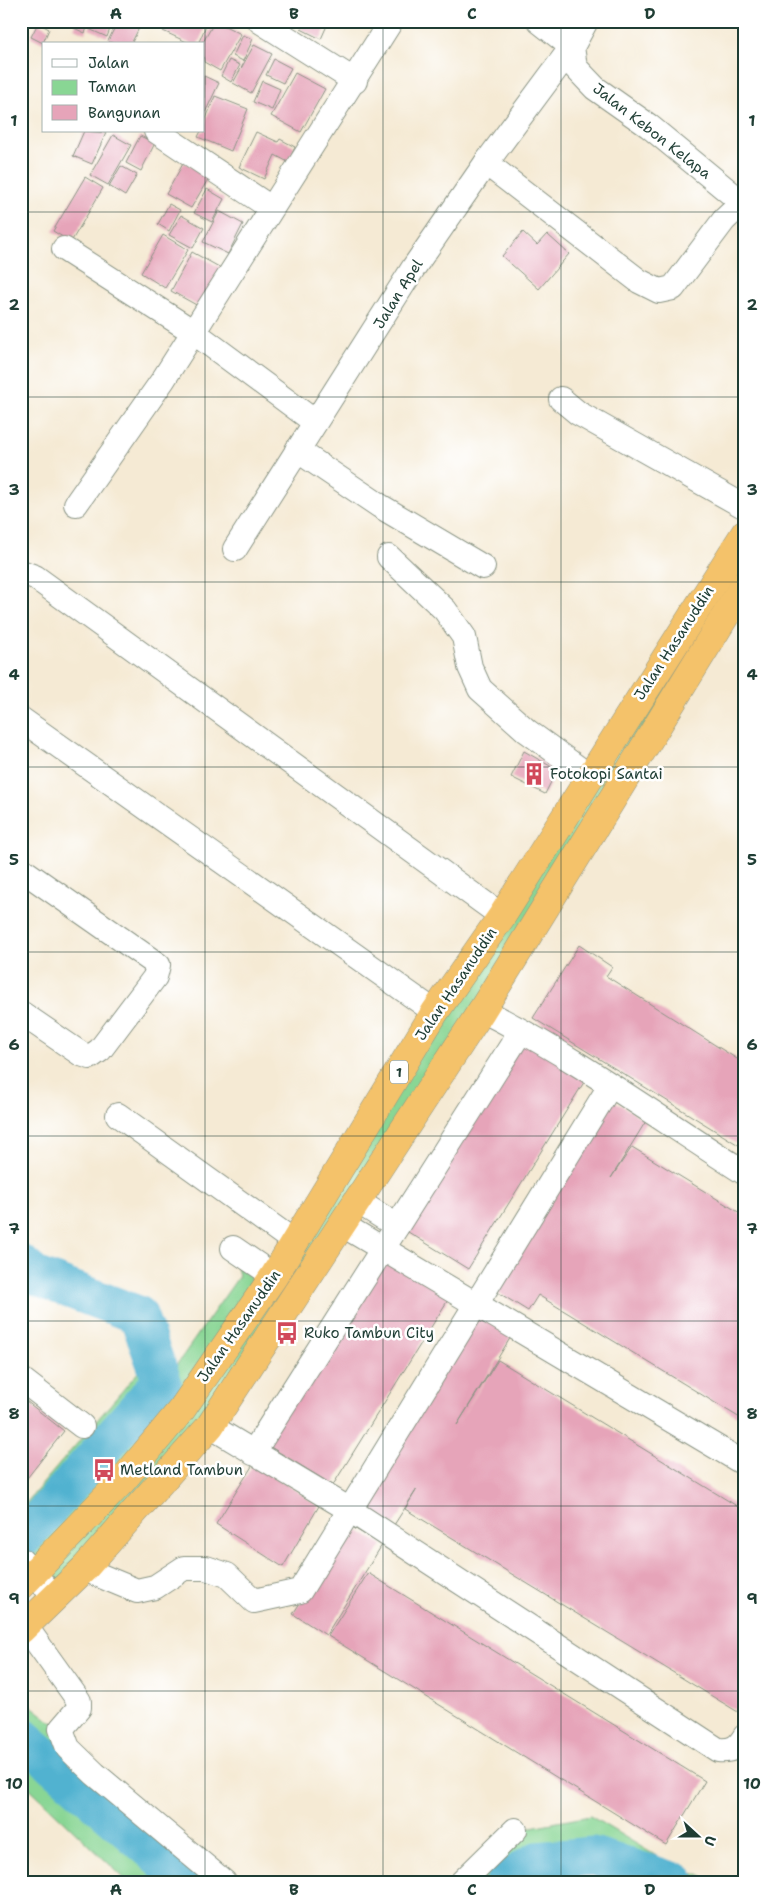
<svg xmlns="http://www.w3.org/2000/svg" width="766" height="1903" viewBox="0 0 766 1903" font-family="'Shantell Sans',sans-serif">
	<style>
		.green { fill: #89d694; stroke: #548a64 }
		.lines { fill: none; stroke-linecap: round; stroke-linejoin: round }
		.river { stroke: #51b2d0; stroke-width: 39 }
		.building { fill: #e6a4b9 }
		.minor-casing { stroke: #8a9484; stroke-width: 26 }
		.highway-casing { stroke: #8a9484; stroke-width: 29 }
		.minor { stroke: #fff; stroke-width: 24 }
		.highway { stroke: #f4c26a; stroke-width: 28 }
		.grid { fill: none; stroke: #1f3d34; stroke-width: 1; stroke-opacity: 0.55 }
		.labels { text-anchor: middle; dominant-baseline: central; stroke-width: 5; stroke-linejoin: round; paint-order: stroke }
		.shield { fill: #fff; stroke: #627771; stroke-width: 1 }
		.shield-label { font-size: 14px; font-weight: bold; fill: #1f3d34 }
		.street-label { font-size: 15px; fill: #1f3d34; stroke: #fff }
		.poi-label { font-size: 15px; fill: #1f3d34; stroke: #fff; text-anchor: start }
		.neatline { fill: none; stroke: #1f3d34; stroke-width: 2 }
		.grid-label { font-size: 16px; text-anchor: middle; font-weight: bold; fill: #1f3d34 }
	</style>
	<rect width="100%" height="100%" fill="#fff"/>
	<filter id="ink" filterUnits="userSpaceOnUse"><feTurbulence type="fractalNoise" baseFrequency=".02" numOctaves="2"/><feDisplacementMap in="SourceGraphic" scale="10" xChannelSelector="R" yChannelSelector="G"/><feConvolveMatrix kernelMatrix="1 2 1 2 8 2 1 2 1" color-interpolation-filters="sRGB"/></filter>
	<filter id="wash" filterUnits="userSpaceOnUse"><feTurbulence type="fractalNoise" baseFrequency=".0096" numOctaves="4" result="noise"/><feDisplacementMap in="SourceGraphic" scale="20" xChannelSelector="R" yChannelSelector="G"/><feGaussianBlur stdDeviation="1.12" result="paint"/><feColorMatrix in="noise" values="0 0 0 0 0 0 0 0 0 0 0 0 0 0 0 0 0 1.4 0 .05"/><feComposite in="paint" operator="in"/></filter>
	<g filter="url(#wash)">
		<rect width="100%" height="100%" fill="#f5ead4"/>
		<g class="green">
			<path d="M745 533V584L210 1426 54 1596 21 1560V1509L152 1356 175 1367 239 1276 233 1248 274 1276Z"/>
			<path d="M21 1698 61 1729 224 1882H128L21 1780Z"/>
			<path d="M590 1816 673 1866 717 1882H619L583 1870 559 1882H462L515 1830Z"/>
		</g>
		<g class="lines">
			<g class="river">
				<path d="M21 1264 35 1276 138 1315 162 1381 21 1540"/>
				<path d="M21 1736 188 1882"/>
				<path d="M505 1882 537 1861 593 1856 676 1882"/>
			</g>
		</g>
		<g id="blocks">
			<g class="building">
				<path d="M78 21H90L85 33 74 28Z"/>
				<path d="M93 21H113L107 37 89 29Z"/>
				<path d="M118 21H136L141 24 131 44H114L108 41Z"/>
				<path d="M167 21H208L198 44H191L163 31Z"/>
				<path d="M215 21 241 34 220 71 204 62 202 44Z"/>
				<path d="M305 21H329L321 39 301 29Z"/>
				<path d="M38 23 49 29 43 43 31 37Z"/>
				<path d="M21 29 28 32 23 47 21 46Z"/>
				<path d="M243 35 253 39 243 61 233 56Z"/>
				<path d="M254 45 272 54 251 93 233 83Z"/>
				<path d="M274 59 291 68 283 83 266 75Z"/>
				<path d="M229 60 240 65 231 82 221 76Z"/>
				<path d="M295 73 325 89 301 132 271 116Z"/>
				<path d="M204 76 219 83 204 115Z"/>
				<path d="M262 81 280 89 272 110 253 102Z"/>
				<path d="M215 96 248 109 231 151 198 137 201 131H204V124Z"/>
				<path d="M84 131 106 133 92 164 73 156Z"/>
				<path d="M256 132 278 142 280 139 295 147 288 162 275 155 264 179 239 167Z"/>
				<path d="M113 135 131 145 108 185 90 175Z"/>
				<path d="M140 136 155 143 141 171 126 163Z"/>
				<path d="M184 162 210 176 191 208 166 194Z"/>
				<path d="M121 166 137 175 125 196 109 186Z"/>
				<path d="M85 177 103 188 71 242 53 231Z"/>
				<path d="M207 189 224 199 212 222 194 213Z"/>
				<path d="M169 204 180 210 169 231 158 224Z"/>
				<path d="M219 211 243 224 228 254 203 242Z"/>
				<path d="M181 215 204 228 193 248 169 235Z"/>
				<path d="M523 232 537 245 547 234 569 254 539 289 502 256Z"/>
				<path d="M163 235 188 250 165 288 141 273Z"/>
				<path d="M192 252 221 268 200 307 171 291Z"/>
				<path d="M524 751 557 770 545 794 511 777Z"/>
				<path d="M579 945 612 967 606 976 745 1064V1149L533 1018Z"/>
				<path d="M519 1037 586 1079 468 1269 400 1227Z"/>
				<path d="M613 1100 646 1121 611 1178 632 1147 745 1216V1421L538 1295 528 1311 494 1290Z"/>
				<path d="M383 1253 451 1295 333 1485 264 1443Z"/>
				<path d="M479 1314 512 1335 457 1425 498 1360 745 1511V1701L738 1712 405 1509 417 1489 394 1525 360 1504Z"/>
				<path d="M21 1397 64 1431 24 1482 21 1480Z"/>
				<path d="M254 1463 319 1506 283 1567 216 1524Z"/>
				<path d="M349 1525 382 1545 326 1635 293 1614Z"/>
				<path d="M368 1573 705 1781 666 1845 328 1636Z"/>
			</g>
		</g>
	</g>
	<g filter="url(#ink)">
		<use href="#blocks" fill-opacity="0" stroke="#8a9484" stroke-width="1"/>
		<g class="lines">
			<defs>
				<g id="minor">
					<path d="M260 21 355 81"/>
					<path d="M586 21 572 47 575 67 595 88 649 126 745 205"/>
					<path d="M156 131 271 208"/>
					<path d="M486 163 639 281 659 291 673 288 724 220 742 203"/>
					<path d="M64 249 192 331 315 422"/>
					<path d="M561 399 578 413 745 507"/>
					<path d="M297 450 380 506 483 567"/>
					<path d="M76 504 163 380 391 21"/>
					<path d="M235 549 414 267 486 163 572 47 539 21"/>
					<path d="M389 557 445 610 464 637 470 667 480 689 527 731 589 776"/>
					<path d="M21 572 35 577 502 916"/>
					<path d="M21 719 435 1012"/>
					<path d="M21 869 158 965 155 977 100 1050 90 1057 81 1054 21 1013"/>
					<path d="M482 1010C572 1055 660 1119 745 1173"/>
					<path d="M118 1115 296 1243"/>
					<path d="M357 1201 397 1226"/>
					<path d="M341 1224 745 1464"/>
					<path d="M233 1248 274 1276"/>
					<path d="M21 1379 82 1426"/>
					<path d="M210 1426 350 1510 718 1750C732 1751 738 1748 745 1736"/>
					<path d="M253 1453 521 1031"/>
					<path d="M21 1560 54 1596"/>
					<path d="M84 1569 137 1591 155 1587 184 1568H206L227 1575 254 1601 300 1591 610 1086"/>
					<path d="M21 1620 79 1701V1708L61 1729 68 1748 95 1774 224 1882"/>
					<path d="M462 1882 515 1830"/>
				</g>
				<g id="highway">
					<path d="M21 1586 122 1481 182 1409 274 1276 435 1012 502 916 745 533"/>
					<path d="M21 1630 84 1569 210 1426 482 1010 745 584"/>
				</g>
			</defs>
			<use href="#minor" class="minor-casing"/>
			<use href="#highway" class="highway-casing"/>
			<use href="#minor" class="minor"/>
			<use href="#highway" class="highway"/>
		</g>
	</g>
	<path class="grid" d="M205 21V1882M383 21V1882M561 21V1882M21 212H745M21 397H745M21 582H745M21 767H745M21 952H745M21 1136H745M21 1321H745M21 1506H745M21 1691H745"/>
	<defs>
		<symbol id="building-bare" viewBox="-9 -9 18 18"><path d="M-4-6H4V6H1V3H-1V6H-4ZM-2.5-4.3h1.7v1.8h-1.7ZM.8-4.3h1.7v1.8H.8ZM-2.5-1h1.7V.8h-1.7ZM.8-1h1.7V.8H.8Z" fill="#d1495b" stroke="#fff" stroke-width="2.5" paint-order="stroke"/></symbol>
		<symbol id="bus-bare" viewBox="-9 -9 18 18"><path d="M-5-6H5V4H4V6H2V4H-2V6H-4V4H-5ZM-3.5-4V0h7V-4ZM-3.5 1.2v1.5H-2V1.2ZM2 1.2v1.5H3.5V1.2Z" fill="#d1495b" stroke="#fff" stroke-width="2.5" paint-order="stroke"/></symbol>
	</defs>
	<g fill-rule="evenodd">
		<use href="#building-bare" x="518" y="758" width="32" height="32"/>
		<use href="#bus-bare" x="271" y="1317" width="32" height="32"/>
		<use href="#bus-bare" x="88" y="1454" width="32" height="32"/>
	</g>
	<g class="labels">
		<rect class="shield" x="390" y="1060.5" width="18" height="23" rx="4"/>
		<g class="shield-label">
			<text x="399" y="1072">1</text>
		</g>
		<g class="street-label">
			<text transform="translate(652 131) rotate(38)">Jalan Kebon Kelapa</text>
			<text transform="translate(398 294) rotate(-58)">Jalan Apel</text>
			<text transform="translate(674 643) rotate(-57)">Jalan Hasanuddin</text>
			<text transform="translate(456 984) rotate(-56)">Jalan Hasanuddin</text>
			<text transform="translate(239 1326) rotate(-55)">Jalan Hasanuddin</text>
		</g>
		<g class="poi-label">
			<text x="550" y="774">Fotokopi Santai</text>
			<text x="304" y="1333">Ruko Tambun City</text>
			<text x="120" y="1470">Metland Tambun</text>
		</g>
	</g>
	<rect width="766" height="1903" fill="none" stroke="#fff" stroke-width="55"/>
	<rect x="42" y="42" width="162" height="90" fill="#ffffff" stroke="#a5b1ae"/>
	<rect x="52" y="59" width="25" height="8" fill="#ffffff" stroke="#a5b1ae"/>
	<text x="88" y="68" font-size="15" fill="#1f3d34">Jalan</text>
	<rect x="52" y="80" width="25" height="15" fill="#89d694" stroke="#a5b1ae"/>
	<text x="88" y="92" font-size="15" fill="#1f3d34">Taman</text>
	<rect x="52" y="105" width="25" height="15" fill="#e6a4b9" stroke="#a5b1ae"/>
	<text x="88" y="118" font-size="15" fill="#1f3d34">Bangunan</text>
	<g transform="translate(698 1836) rotate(111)" stroke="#ffffff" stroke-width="4" paint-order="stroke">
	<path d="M0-4L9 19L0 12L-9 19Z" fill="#1f3d34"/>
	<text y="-8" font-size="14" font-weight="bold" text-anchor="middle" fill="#1f3d34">U</text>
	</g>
	<rect x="28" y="28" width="710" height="1848" class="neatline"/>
	<g class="grid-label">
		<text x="116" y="19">A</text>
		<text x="294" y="19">B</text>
		<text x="472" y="19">C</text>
		<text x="650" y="19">D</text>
		<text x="14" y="126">1</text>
		<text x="752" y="126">1</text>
		<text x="14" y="310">2</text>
		<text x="752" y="310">2</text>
		<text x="14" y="495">3</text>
		<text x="752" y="495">3</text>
		<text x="14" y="680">4</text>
		<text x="752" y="680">4</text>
		<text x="14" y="865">5</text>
		<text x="752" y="865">5</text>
		<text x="14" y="1050">6</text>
		<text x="752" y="1050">6</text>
		<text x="14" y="1234">7</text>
		<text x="752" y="1234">7</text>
		<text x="14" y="1419">8</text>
		<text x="752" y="1419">8</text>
		<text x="14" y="1604">9</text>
		<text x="752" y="1604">9</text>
		<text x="14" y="1789">10</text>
		<text x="752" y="1789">10</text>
		<text x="116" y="1895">A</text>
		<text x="294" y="1895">B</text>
		<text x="472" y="1895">C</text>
		<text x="650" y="1895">D</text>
	</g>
</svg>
